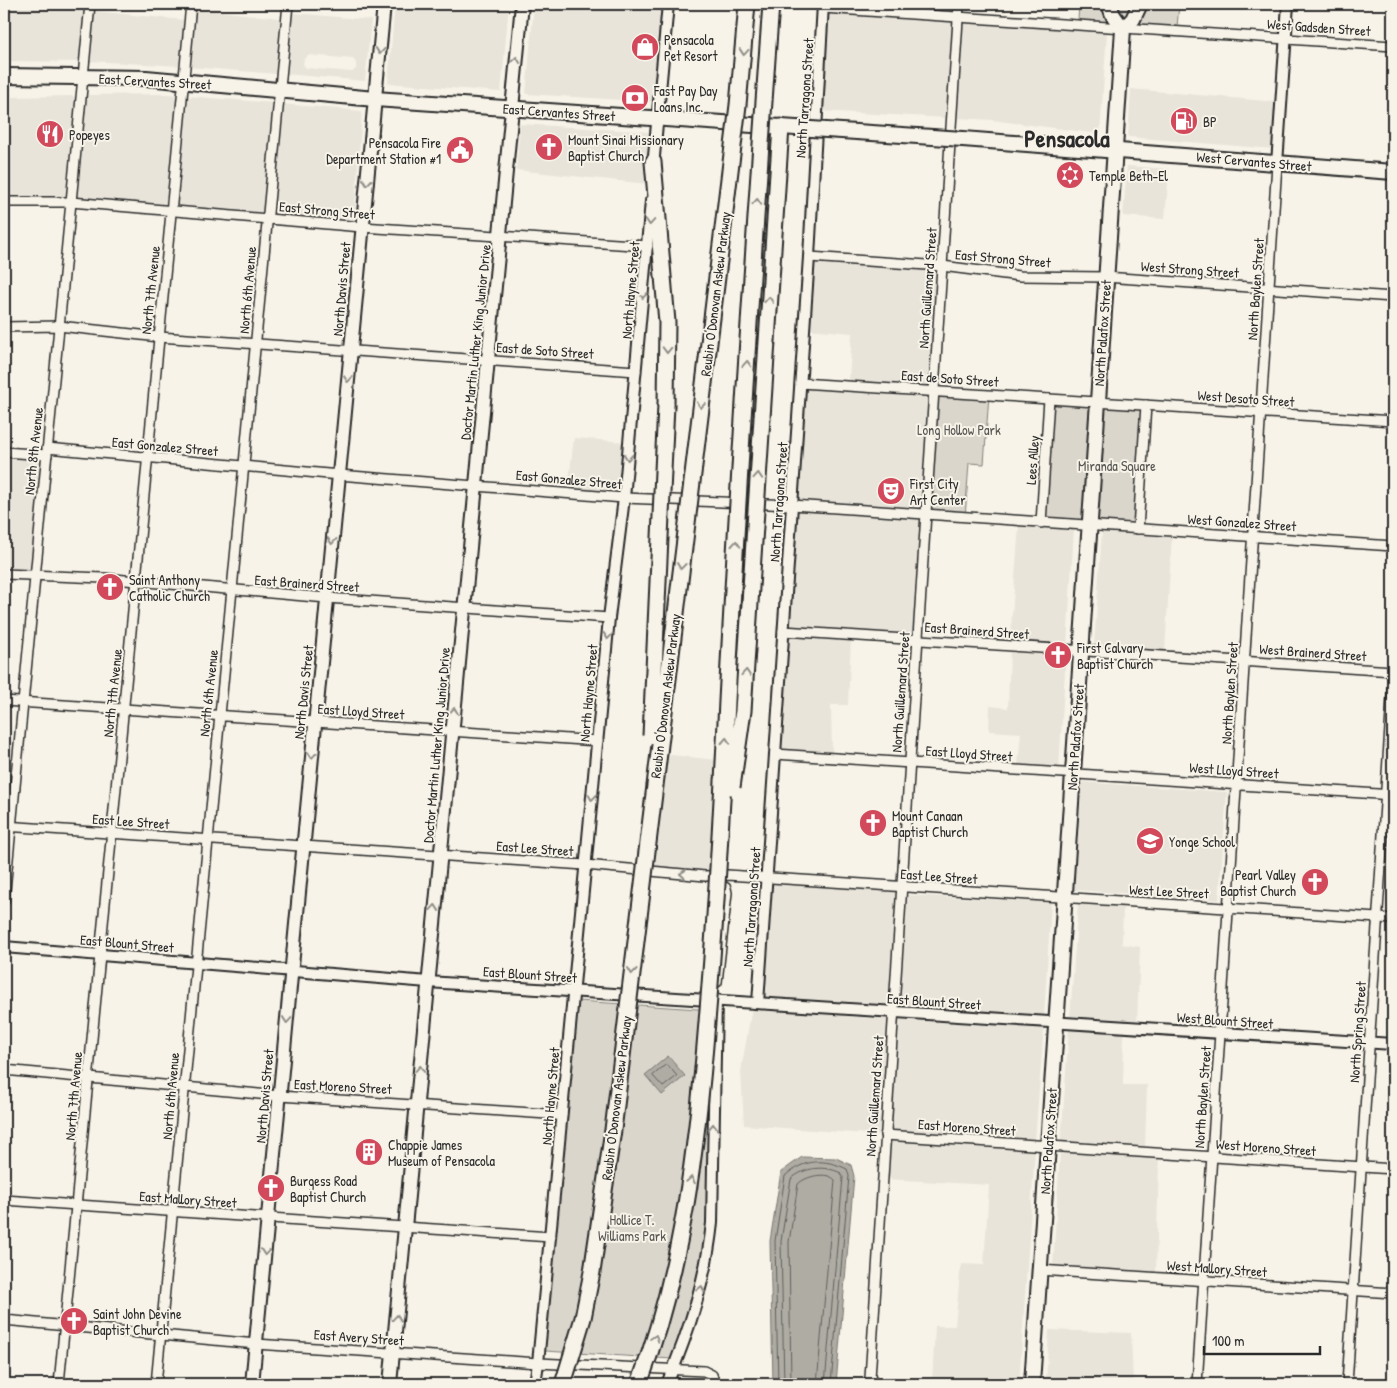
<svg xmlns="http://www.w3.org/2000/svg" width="1397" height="1388" viewBox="0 0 1397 1388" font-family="'Patrick Hand',sans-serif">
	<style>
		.built { fill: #e8e4da; fill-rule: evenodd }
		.green { fill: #dad6cc; stroke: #82807c }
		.water { fill: #afaca4; stroke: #7a7874 }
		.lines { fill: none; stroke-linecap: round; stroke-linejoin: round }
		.shore { stroke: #605f5b; stroke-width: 1 }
		.minor-casing { stroke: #2b2b2b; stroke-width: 12 }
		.tertiary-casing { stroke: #2b2b2b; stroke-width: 14 }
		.secondary-casing { stroke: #2b2b2b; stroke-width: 16 }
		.primary-casing { stroke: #2b2b2b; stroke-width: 18 }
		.motorway-casing { stroke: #2b2b2b; stroke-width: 19 }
		.minor { stroke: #f7f3e8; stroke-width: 9 }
		.tertiary { stroke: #f7f3e8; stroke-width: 10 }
		.secondary { stroke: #f7f3e8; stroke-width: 12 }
		.primary { stroke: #f7f3e8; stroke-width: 14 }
		.motorway { stroke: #f7f3e8; stroke-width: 15 }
		.primary-bridge-casing { stroke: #2b2b2b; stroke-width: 18; stroke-linecap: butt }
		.motorway-bridge-casing { stroke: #2b2b2b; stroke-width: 19; stroke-linecap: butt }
		.primary-bridge { stroke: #f7f3e8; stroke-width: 14 }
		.motorway-bridge { stroke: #f7f3e8; stroke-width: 15 }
		.oneway { stroke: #918f8a }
		.labels { text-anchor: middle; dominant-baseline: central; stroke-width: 4; stroke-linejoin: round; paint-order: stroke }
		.street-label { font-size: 14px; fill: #2b2b2b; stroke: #f7f3e8 }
		.poi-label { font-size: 14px; fill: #2b2b2b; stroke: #f7f3e8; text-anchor: start }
		.park-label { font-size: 14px; fill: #575653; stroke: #f7f3e8 }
		.town-label { font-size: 24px; font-weight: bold; fill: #2b2b2b; stroke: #f7f3e8 }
	</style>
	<rect width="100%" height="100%" fill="#f7f3e8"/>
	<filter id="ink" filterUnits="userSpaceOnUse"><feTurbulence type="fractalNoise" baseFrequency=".02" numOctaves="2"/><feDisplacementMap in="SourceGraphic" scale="10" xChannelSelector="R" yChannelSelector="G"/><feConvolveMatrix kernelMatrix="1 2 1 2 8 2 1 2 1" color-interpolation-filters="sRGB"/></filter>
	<g filter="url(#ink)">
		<g class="built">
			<path d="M4 4H86L80 62 4 61Z"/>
			<path d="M187 4 181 66 88 61 93 11 184 20Z"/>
			<path d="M195 4H218V11L280 18 282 4H284L277 74 189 67Z"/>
			<path d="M291 4H294L293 13 371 20 365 81 285 74ZM308 55 353 59 356 63V69L352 72 306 68 303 64 304 59Z"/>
			<path d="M395 4H509L501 92 388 83Z"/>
			<path d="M534 4H664L655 102 526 94Z"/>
			<path d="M827 13 954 22 948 118 821 111Z"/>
			<path d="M962 22 1107 32 1100 134 992 120 956 118Z"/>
			<path d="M1131 89 1277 102 1274 149 1128 137Z"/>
			<path d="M167 94 179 95 168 206 75 198 85 95Z"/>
			<path d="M77 96 67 198H4V97Z"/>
			<path d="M186 96 274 103 264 214 176 207Z"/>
			<path d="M282 104 362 111 354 222 271 215Z"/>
			<path d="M520 124 652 132 648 184 516 170Z"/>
			<path d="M1127 166 1169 169 1165 219 1123 216Z"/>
			<path d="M812 262 938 271 930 386 849 381 852 333 808 329Z"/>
			<path d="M804 387 930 395 922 510 796 500Z"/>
			<path d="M574 438 625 442 620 493 568 488Z"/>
			<path d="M4 456 42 459 32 570 4 569Z"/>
			<path d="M795 509 921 519 913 634 787 626Z"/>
			<path d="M1019 526 1074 529 1067 645 1010 641Z"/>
			<path d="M1102 531 1172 536 1165 651 1094 647Z"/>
			<path d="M786 635 851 639 848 705H831L832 753 779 750Z"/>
			<path d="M1010 650 1066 654 1059 768 1018 765 1021 733 989 731 990 706 1008 708Z"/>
			<path d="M663 754 716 760 710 871 650 867Z"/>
			<path d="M1082 782 1227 792 1219 900 1074 890Z"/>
			<path d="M770 883 897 891 889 1007 762 999Z"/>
			<path d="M907 895 1051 902 1044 1017 897 1007Z"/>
			<path d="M1078 903 1123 906 1122 944 1140 947 1137 1023 1070 1019Z"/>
			<path d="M752 1007 889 1016 881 1135 744 1125 741 1071Z"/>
			<path d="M896 1016 1044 1026 1035 1141 889 1131Z"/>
			<path d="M1069 1028 1124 1031 1123 1085H1147L1145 1148 1061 1143Z"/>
			<path d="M889 1140 1035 1150 1019 1384H932L935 1326H955L961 1264 984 1265 989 1185 886 1179Z"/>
			<path d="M1060 1152 1159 1158 1156 1273 1053 1266Z"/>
			<path d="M1049 1330 1131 1333 1133 1384H1046Z"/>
		</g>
		<g class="green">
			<path d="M1079 4H1179L1177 27 1078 20Z"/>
			<path d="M934 391 989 395 984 464 969 463 965 518 926 515Z"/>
			<path d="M1049 399 1146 405 1138 529 1041 523Z"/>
			<path d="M578 1001 713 1010 707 1233 697 1288 672 1359 545 1351Z"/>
		</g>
		<g class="water">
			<path d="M668 1056 685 1076 662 1095 645 1075Z"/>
			<path d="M802 1157 836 1158 851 1165 854 1176 836 1384H773L770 1241 781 1172Z"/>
		</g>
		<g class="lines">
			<g class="shore">
				<path d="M667 1064 677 1076 663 1087 653 1076Z"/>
				<path d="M778 1384 775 1241 785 1176C804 1159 824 1158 847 1169L849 1176 831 1384"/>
				<path d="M784 1384 781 1241 791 1179C805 1167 824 1165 841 1173L843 1177 825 1384"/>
				<path d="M791 1384 789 1242 798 1184C806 1176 827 1171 835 1180L817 1384"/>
			</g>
			<defs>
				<g id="minor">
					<path d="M823 8 1393 46"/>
					<path d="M4 202H71L362 227 648 246"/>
					<path d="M809 257 942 266 1020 276 1105 277 1393 297"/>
					<path d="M4 327 59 326 159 337 636 371"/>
					<path d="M800 383 1393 421"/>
					<path d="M47 448 339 475 624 498 792 505 1393 546"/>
					<path d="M4 452 47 455"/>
					<path d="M1041 523 1049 399"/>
					<path d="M1138 529 1146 405"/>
					<path d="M4 574 103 578 327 598 609 618"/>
					<path d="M783 631 1393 671"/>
					<path d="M4 701 598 741"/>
					<path d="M775 754 1393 795"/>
					<path d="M4 826 585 865 705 876 727 875 1393 919"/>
					<path d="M716 881 726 888 727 893 717 982"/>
					<path d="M4 901 90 4"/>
					<path d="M4 1070 280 1096 562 1115"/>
					<path d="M885 1135 1393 1169"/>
					<path d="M4 1200 551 1237"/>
					<path d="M1039 1270 1393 1293"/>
					<path d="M4 1320 256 1344 538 1363 704 1371 712 1375 715 1384"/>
					<path d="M59 1384 191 4"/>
					<path d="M156 1384 288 4"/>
					<path d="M875 1384 870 1378 959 4"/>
					<path d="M1197 1384 1277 164"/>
					<path d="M1347 1384 1393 682"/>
				</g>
				<g id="tertiary">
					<path d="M1277 164 1288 4"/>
					<path d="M653 167 668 4"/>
					<path d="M4 947 428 982 1393 1044"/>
					<path d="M758 1003 809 257 823 4"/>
					<path d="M535 1384 538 1363 609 618 624 498 651 201"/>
					<path d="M667 1384C689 1331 706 1280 712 1223L716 999"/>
				</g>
				<g id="secondary">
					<path d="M252 1384 384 4"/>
					<path d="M390 1384 522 4"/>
				</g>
				<g id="primary">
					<path d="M1123 29 1133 19 1140 4"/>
					<path d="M4 76 146 78 375 99 796 128"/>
					<path d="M963 139 1393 172"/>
					<path d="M1032 1384 1123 29 1113 15 1109 4"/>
				</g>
				<g id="motorway">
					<path d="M653 162 667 322 666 405"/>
					<path d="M762 418 781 127"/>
				</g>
			</defs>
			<use href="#minor" class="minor-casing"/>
			<use href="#tertiary" class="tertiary-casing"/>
			<use href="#secondary" class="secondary-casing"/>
			<use href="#primary" class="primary-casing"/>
			<use href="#motorway" class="motorway-casing"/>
			<use href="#minor" class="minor"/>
			<use href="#tertiary" class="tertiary"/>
			<use href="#secondary" class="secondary"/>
			<use href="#primary" class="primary"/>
			<use href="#motorway" class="motorway"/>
			<defs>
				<path id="primary-bridge" d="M796 128 963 139"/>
				<g id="motorway-bridge">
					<path d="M651 736 666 405"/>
					<path d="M732 787 743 711 762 418"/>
					<path d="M563 1384 583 1318 592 1272 613 1130 738 105 747 4"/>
					<path d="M639 1384C683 1267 697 1146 707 1022 716 915 722 808 727 701 739 469 754 236 771 4"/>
				</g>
			</defs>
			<use href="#primary-bridge" class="primary-bridge-casing"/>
			<use href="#motorway-bridge" class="motorway-bridge-casing"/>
			<use href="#primary-bridge" class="primary-bridge"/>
			<use href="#motorway-bridge" class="motorway-bridge"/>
		</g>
		<defs><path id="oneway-chevron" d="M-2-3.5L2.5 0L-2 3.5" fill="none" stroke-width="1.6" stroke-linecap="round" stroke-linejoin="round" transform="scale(1.25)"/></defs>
		<g class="oneway">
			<use href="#oneway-chevron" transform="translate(380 51) rotate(95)"/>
			<use href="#oneway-chevron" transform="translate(744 52) rotate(95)"/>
			<use href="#oneway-chevron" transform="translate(516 60) rotate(-84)"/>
			<use href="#oneway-chevron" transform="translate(367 182) rotate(96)"/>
			<use href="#oneway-chevron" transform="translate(757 202) rotate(-86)"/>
			<use href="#oneway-chevron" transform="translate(650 222) rotate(94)"/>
			<use href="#oneway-chevron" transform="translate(643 295) rotate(96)"/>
			<use href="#oneway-chevron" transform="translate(769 300) rotate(-86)"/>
			<use href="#oneway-chevron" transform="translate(667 350) rotate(91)"/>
			<use href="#oneway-chevron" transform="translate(747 364) rotate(-86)"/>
			<use href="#oneway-chevron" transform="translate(348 379) rotate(96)"/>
			<use href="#oneway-chevron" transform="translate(701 405) rotate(97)"/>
			<use href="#oneway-chevron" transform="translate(628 457) rotate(95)"/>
			<use href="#oneway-chevron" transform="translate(758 476) rotate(-86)"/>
			<use href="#oneway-chevron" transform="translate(332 541) rotate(95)"/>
			<use href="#oneway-chevron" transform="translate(736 544) rotate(-87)"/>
			<use href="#oneway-chevron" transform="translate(681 566) rotate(97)"/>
			<use href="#oneway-chevron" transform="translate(608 636) rotate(95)"/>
			<use href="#oneway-chevron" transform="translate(746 673) rotate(-86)"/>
			<use href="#oneway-chevron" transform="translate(454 711) rotate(-84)"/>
			<use href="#oneway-chevron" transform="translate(726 741) rotate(-87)"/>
			<use href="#oneway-chevron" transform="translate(312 755) rotate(95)"/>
			<use href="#oneway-chevron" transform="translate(592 797) rotate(96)"/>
			<use href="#oneway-chevron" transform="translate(683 874) rotate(-175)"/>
			<use href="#oneway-chevron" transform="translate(435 908) rotate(-85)"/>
			<use href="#oneway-chevron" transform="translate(632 971) rotate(97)"/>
			<use href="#oneway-chevron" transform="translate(287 1020) rotate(95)"/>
			<use href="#oneway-chevron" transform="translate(420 1069) rotate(-85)"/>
			<use href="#oneway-chevron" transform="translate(713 1127) rotate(-89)"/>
			<use href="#oneway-chevron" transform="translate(691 1180) rotate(-81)"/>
			<use href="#oneway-chevron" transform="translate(265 1252) rotate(95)"/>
			<use href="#oneway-chevron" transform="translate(701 1289) rotate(-77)"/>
			<use href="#oneway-chevron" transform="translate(397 1318) rotate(-85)"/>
			<use href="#oneway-chevron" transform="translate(655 1338) rotate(-72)"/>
		</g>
	</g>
	<defs>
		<symbol id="shop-disc" viewBox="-11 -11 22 22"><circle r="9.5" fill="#d1495b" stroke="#f7f3e8"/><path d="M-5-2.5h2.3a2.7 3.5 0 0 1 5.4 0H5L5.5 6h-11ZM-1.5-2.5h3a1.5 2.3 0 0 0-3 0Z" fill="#fff"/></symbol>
		<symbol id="bank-disc" viewBox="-11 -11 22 22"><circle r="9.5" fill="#d1495b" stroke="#f7f3e8"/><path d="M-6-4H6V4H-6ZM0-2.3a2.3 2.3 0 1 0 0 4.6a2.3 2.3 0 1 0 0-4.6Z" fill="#fff"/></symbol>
		<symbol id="fuel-disc" viewBox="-11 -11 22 22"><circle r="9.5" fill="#d1495b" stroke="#f7f3e8"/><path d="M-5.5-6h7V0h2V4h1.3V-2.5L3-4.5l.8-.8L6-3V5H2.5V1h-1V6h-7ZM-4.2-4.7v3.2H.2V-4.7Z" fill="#fff"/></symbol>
		<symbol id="restaurant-disc" viewBox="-11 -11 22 22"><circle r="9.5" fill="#d1495b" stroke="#f7f3e8"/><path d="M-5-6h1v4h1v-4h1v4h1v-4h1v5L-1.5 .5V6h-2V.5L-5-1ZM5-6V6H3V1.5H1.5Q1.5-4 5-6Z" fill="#fff"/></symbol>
		<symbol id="church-disc" viewBox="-11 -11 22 22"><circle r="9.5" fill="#d1495b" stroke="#f7f3e8"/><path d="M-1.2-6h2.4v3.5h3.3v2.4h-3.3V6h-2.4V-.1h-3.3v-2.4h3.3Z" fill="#fff"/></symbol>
		<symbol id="civic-disc" viewBox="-11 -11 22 22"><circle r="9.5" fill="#d1495b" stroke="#f7f3e8"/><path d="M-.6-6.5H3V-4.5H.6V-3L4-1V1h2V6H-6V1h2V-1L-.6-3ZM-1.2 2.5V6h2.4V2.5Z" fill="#fff"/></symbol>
		<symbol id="synagogue-disc" viewBox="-11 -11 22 22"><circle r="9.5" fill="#d1495b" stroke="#f7f3e8"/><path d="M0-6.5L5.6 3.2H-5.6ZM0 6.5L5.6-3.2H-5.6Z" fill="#fff"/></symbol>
		<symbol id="theatre-disc" viewBox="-11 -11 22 22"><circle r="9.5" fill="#d1495b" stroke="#f7f3e8"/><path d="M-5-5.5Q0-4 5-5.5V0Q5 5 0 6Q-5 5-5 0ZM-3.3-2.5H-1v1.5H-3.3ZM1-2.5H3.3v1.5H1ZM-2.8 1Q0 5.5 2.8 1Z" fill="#fff"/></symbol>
		<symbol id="school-disc" viewBox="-11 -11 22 22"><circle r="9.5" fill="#d1495b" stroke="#f7f3e8"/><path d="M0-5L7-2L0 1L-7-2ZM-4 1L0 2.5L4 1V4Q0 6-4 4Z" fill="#fff"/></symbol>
		<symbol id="building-disc" viewBox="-11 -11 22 22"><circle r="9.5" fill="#d1495b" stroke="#f7f3e8"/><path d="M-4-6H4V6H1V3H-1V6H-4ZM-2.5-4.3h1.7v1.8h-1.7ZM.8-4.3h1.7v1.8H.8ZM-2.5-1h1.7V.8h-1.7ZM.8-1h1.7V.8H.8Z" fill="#fff"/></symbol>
	</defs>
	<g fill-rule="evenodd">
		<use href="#shop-disc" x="629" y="31" width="32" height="32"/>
		<use href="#bank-disc" x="619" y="82" width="32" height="32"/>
		<use href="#fuel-disc" x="1168" y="105" width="32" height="32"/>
		<use href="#restaurant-disc" x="34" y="118" width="32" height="32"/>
		<use href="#church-disc" x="533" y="131" width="32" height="32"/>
		<use href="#civic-disc" x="444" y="134" width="32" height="32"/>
		<use href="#synagogue-disc" x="1054" y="159" width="32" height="32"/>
		<use href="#theatre-disc" x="875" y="475" width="32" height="32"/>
		<use href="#church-disc" x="94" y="571" width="32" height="32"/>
		<use href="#church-disc" x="1042" y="639" width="32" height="32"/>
		<use href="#church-disc" x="857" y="807" width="32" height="32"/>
		<use href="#school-disc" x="1134" y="825" width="32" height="32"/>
		<use href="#church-disc" x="1299" y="866" width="32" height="32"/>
		<use href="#building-disc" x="353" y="1136" width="32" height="32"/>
		<use href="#church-disc" x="255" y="1172" width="32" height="32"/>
		<use href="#church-disc" x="58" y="1305" width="32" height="32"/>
	</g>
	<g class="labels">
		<g class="street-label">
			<text transform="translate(1319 27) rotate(4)">West Gadsden Street</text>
			<text transform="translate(155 81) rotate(3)">East Cervantes Street</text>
			<text transform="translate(804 98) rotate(-86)">North Tarragona Street</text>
			<text transform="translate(559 112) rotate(4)">East Cervantes Street</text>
			<text transform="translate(1254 161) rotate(5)">West Cervantes Street</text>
			<text transform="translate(327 210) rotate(5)">East Strong Street</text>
			<text transform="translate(1003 258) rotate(5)">East Strong Street</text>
			<text transform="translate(1190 269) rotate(4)">West Strong Street</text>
			<text transform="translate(927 288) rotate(-86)">North Guillemard Street</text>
			<text transform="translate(341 289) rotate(-85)">North Davis Street</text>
			<text transform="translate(1255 289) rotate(-86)">North Baylen Street</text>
			<text transform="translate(150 290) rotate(-84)">North 7th Avenue</text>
			<text transform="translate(247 290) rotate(-85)">North 6th Avenue</text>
			<text transform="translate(630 290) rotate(-85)">North Hayne Street</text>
			<text transform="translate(715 294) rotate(-83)">Reubin O'Donovan Askew Parkway</text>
			<text transform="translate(1102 333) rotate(-86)">North Palafox Street</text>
			<text transform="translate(475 342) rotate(-84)">Doctor Martin Luther King Junior Drive</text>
			<text transform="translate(545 350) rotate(4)">East de Soto Street</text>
			<text transform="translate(950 378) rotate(4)">East de Soto Street</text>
			<text transform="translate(1246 398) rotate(4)">West Desoto Street</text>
			<text transform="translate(165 446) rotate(5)">East Gonzalez Street</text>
			<text transform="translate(33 451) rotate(-84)">North 8th Avenue</text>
			<text transform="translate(1032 460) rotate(-86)">Lees Alley</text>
			<text transform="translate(569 479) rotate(5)">East Gonzalez Street</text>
			<text transform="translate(778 502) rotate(-86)">North Tarragona Street</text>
			<text transform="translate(1242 522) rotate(4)">West Gonzalez Street</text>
			<text transform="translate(307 583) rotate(4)">East Brainerd Street</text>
			<text transform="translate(977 630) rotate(4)">East Brainerd Street</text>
			<text transform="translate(1313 652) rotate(4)">West Brainerd Street</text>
			<text transform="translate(303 692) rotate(-84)">North Davis Street</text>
			<text transform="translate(900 692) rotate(-86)">North Guillemard Street</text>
			<text transform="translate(112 693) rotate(-84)">North 7th Avenue</text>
			<text transform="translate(208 693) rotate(-84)">North 6th Avenue</text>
			<text transform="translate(588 693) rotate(-85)">North Hayne Street</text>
			<text transform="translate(1229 693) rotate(-86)">North Baylen Street</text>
			<text transform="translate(665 696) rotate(-83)">Reubin O'Donovan Askew Parkway</text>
			<text transform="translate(361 711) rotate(4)">East Lloyd Street</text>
			<text transform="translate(1075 737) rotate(-86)">North Palafox Street</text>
			<text transform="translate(436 745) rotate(-85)">Doctor Martin Luther King Junior Drive</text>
			<text transform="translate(969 753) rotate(4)">East Lloyd Street</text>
			<text transform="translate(1234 770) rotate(4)">West Lloyd Street</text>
			<text transform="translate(131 821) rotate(4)">East Lee Street</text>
			<text transform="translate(535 848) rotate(4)">East Lee Street</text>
			<text transform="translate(939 876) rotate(4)">East Lee Street</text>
			<text transform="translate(1169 891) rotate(3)">West Lee Street</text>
			<text transform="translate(751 907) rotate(-86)">North Tarragona Street</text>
			<text transform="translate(127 943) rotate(5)">East Blount Street</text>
			<text transform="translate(530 974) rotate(4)">East Blount Street</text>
			<text transform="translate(934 1001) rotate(4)">East Blount Street</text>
			<text transform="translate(1225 1020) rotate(4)">West Blount Street</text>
			<text transform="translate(1357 1032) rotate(-86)">North Spring Street</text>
			<text transform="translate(343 1086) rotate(3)">East Moreno Street</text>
			<text transform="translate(73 1096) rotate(-85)">North 7th Avenue</text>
			<text transform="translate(170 1096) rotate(-85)">North 6th Avenue</text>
			<text transform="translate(264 1096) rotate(-85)">North Davis Street</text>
			<text transform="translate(550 1096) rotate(-85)">North Hayne Street</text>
			<text transform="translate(874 1096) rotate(-86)">North Guillemard Street</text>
			<text transform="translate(1202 1097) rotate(-86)">North Baylen Street</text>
			<text transform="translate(616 1098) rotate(-83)">Reubin O'Donovan Askew Parkway</text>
			<text transform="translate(967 1127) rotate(4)">East Moreno Street</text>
			<text transform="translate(1048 1141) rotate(-86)">North Palafox Street</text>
			<text transform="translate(1266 1147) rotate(4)">West Moreno Street</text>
			<text transform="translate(188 1199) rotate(4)">East Mallory Street</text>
			<text transform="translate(1217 1268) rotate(4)">West Mallory Street</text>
			<text transform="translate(359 1337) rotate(4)">East Avery Street</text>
		</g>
		<g class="poi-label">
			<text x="664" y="39">Pensacola<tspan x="664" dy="16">Pet Resort</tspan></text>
			<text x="654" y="90">Fast Pay Day<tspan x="654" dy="16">Loans Inc.</tspan></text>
			<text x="1203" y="121">BP</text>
			<text x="69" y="134">Popeyes</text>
			<text x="568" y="139">Mount Sinai Missionary<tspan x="568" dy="16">Baptist Church</tspan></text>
			<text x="441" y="142" text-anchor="end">Pensacola Fire<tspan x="441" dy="16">Department Station #1</tspan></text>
			<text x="1089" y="175">Temple Beth-El</text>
			<text x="910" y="483">First City<tspan x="910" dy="16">Art Center</tspan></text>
			<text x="129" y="579">Saint Anthony<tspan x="129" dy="16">Catholic Church</tspan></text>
			<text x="1077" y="647">First Calvary<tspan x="1077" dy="16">Baptist Church</tspan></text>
			<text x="892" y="815">Mount Canaan<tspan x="892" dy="16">Baptist Church</tspan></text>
			<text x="1169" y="841">Yonge School</text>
			<text x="1296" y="874" text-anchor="end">Pearl Valley<tspan x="1296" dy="16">Baptist Church</tspan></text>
			<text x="388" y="1144">Chappie James<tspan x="388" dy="16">Museum of Pensacola</tspan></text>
			<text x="290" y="1180">Burgess Road<tspan x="290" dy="16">Baptist Church</tspan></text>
			<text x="93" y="1313">Saint John Devine<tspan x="93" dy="16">Baptist Church</tspan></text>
		</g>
		<g class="park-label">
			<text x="959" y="429">Long Hollow Park</text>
			<text x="1117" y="465">Miranda Square</text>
			<text x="632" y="1219">Hollice T.<tspan x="632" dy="16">Williams Park</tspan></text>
		</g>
		<g class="town-label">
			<text x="1067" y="138">Pensacola</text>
		</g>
	</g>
	<rect width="1397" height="1388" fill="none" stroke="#f7f3e8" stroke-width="20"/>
	<rect x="10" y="10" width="1377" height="1368" fill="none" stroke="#2b2b2b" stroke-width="2" filter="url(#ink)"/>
	<path d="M1204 1346v8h116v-8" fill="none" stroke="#2b2b2b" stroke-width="2.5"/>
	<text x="1212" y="1346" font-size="15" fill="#2b2b2b" stroke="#f7f3e8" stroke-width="4" paint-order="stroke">100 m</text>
</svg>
